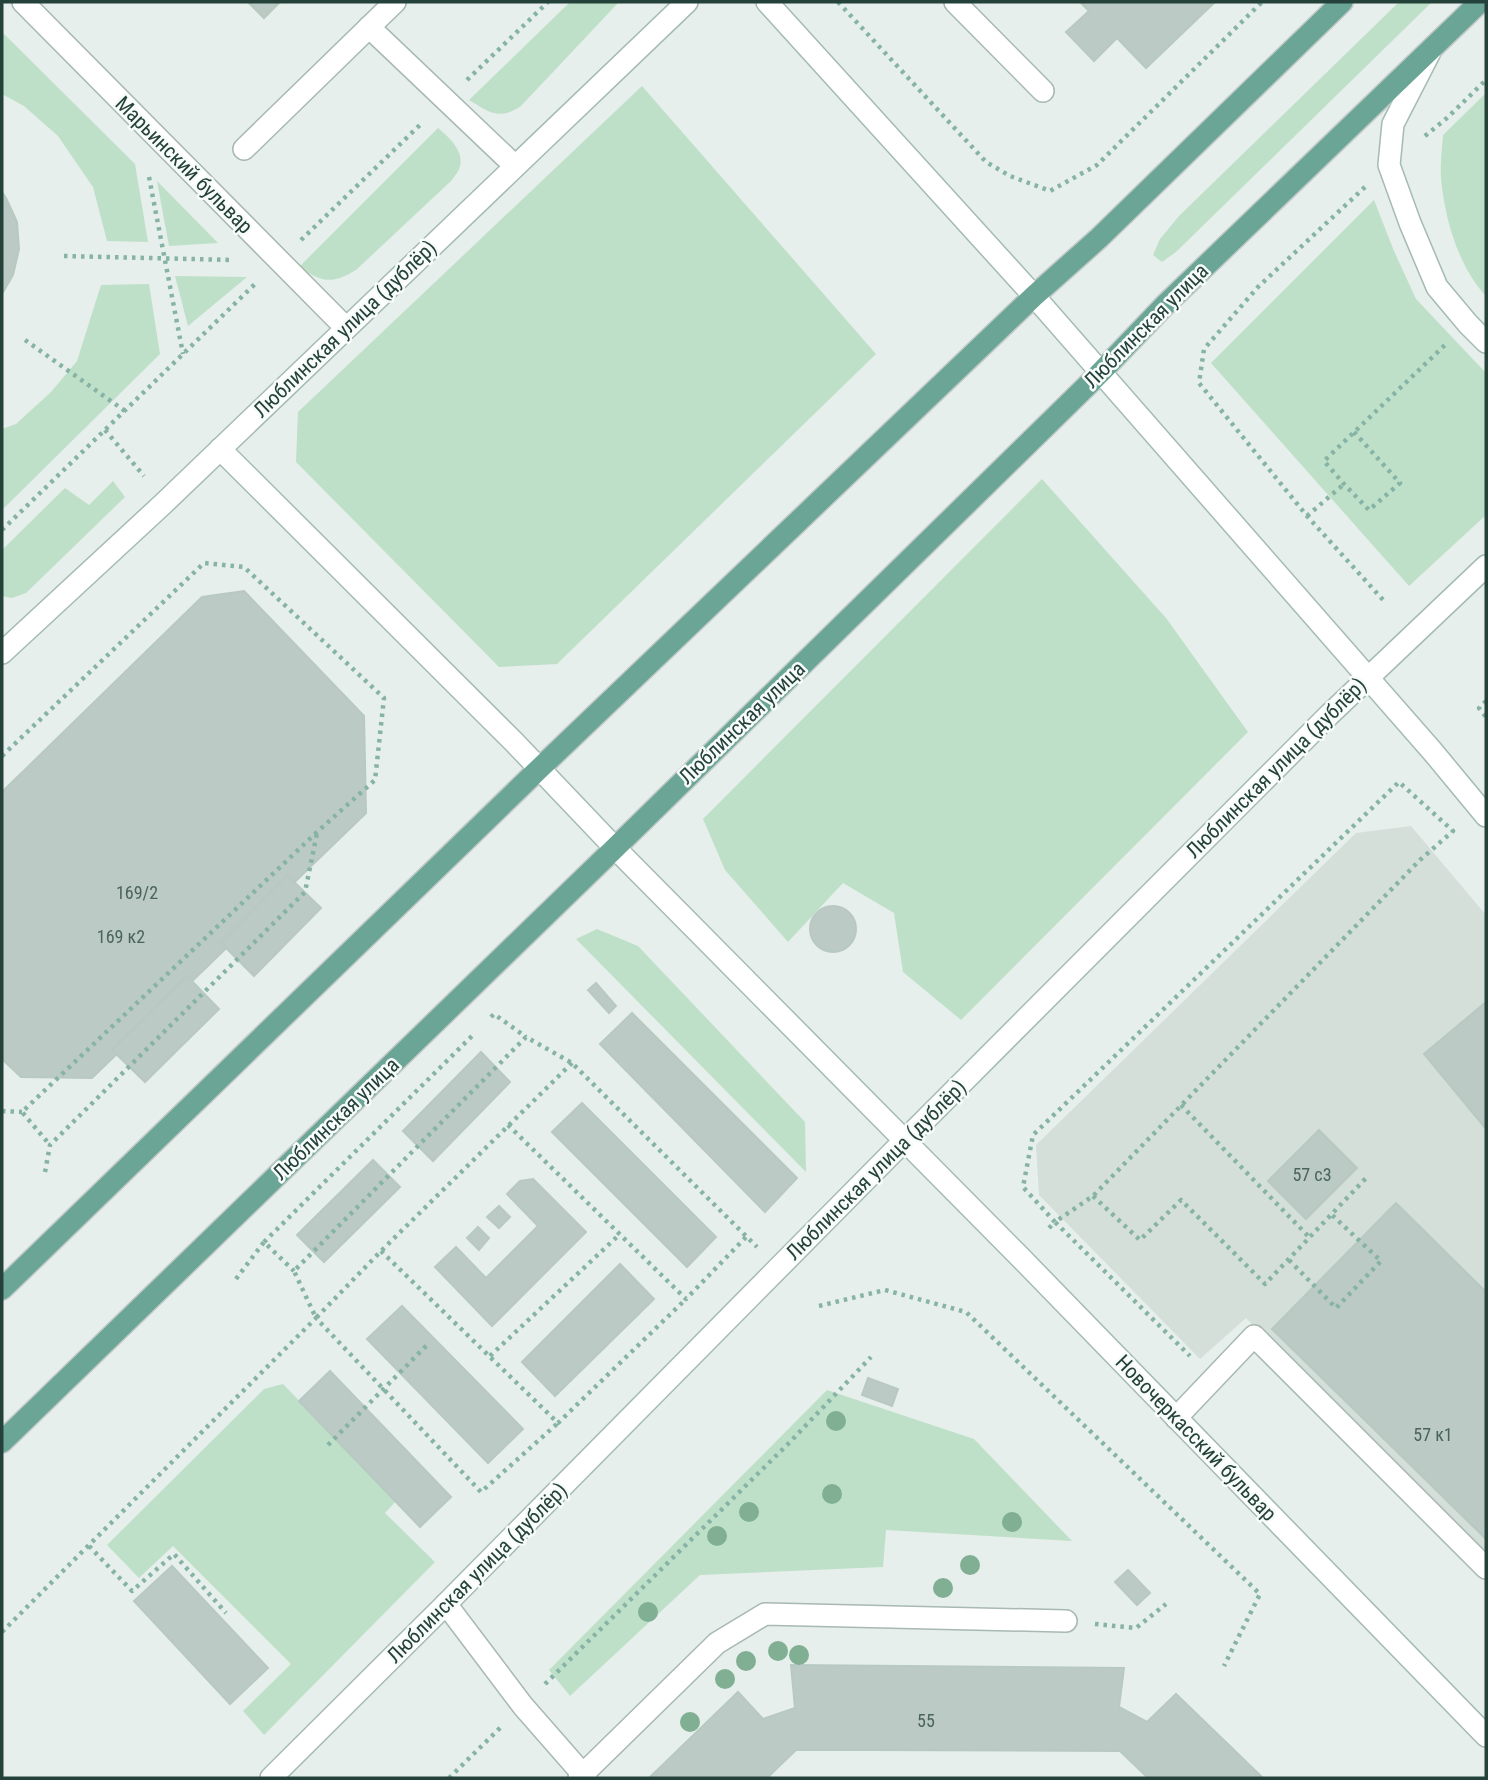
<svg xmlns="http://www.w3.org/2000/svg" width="1488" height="1780" viewBox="0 0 1488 1780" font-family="'Roboto Condensed',sans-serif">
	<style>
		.built { fill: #d4dfda }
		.green { fill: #bfe0c8 }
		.building { fill: #bbcac4; stroke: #b8c9c2; stroke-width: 2 }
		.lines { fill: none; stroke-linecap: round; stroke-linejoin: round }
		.lane-casing { stroke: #a8b8b2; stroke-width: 24 }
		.street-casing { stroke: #a8b8b2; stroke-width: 24 }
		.secondary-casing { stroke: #a4bbb3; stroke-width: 24 }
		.primary-casing { stroke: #c2cac8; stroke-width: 24 }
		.path { stroke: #86b3a5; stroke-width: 4.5; stroke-dasharray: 3.5 5; stroke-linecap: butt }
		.lane { stroke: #fff; stroke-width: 21 }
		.street { stroke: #fff; stroke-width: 21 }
		.secondary { stroke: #fff; stroke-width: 21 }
		.primary { stroke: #6aa596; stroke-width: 21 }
		.tree { fill: #80af93 }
		.labels { text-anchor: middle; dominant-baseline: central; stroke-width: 5; stroke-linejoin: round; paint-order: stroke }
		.number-label { font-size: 18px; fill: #4a645c }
		.street-label { font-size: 21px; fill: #24423a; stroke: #f7fbf9 }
	</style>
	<rect width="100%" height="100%" fill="#e6efeb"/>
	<path class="built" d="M1411 826 1486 915V1560L1246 1318 1200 1359 1039 1195 1036 1145 1356 833Z"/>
	<g class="green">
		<path d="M570 2H619L521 106C499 121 489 112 469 100Z"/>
		<path d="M1399 2H1432L1176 252 1162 262 1153 255 1160 239 1179 216Z"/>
		<path d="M2 32 135 164 148 242 107 241 93 187 58 136 24 106 2 94Z"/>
		<path d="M642 86 876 354 557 664 499 667 296 462 298 412Z"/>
		<path d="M1486 93V296C1458 266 1445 219 1441 179 1440 165 1442 149 1443 135Z"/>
		<path d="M438 128C449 137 464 151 460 166 459 171 454 177 451 181L356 270C331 285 322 282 299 267Z"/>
		<path d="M157 181 218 243 169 246Z"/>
		<path d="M1374 200 1394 251 1416 299 1486 373V515L1409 586 1211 363Z"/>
		<path d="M175 276 247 277 188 326Z"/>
		<path d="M149 284 160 354 2 510V429L16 424 51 392 77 361 101 285Z"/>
		<path d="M1042 479 1166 618 1248 732 961 1020 903 972 894 913 843 883 788 942 725 870 703 819Z"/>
		<path d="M113 481 125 497 26 593 12 598 2 596V550L65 488 89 505Z"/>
		<path d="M597 929 638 946 805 1122 806 1172 576 939Z"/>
		<path d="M283 1384 396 1501 385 1513 435 1562 264 1735 243 1711 291 1664 173 1546 139 1578 107 1545 264 1389Z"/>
		<path d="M827 1390 974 1439 1072 1541 886 1530 883 1567 700 1575 570 1696 549 1670Z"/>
	</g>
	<g class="building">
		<path d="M248 2H280L264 18Z"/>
		<path d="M1080 2H1215L1146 68 1117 38 1094 61 1066 32 1089 11Z"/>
		<path d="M2 192 6 198 17 222 19 249 13 275 2 294Z"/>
		<path d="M244 591 364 716 366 813 92 1078 21 1077 2 1059V792L202 597Z"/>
		<path d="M287 875 321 908 254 976 221 943Z"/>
		<circle cx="833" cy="929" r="23"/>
		<path d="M187 976 219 1009 145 1082 112 1050Z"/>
		<path d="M596 983 616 1006 609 1013 588 990Z"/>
		<path d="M1486 1002V1129L1424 1054Z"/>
		<path d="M632 1013 797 1178 765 1212 600 1044Z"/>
		<path d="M481 1052 510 1082 433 1161 403 1131Z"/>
		<path d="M582 1103 716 1237 687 1267 552 1132Z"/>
		<path d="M1319 1130 1357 1168 1306 1219 1268 1181Z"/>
		<path d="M373 1160 400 1187 324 1262 297 1235Z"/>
		<path d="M533 1179 586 1232 492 1326 435 1267 456 1247 486 1278 538 1226 507 1194 520 1181Z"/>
		<path d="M1396 1203 1486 1292V1539L1272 1329Z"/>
		<path d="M499 1206 510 1217 499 1228 487 1217Z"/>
		<path d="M478 1227 489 1238 479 1250 467 1238Z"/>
		<path d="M620 1264 654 1299 555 1396 522 1362Z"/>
		<path d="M402 1306 523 1429 488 1463 367 1339Z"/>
		<path d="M330 1371 451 1497 420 1527 299 1401Z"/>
		<path d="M868 1378 898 1389 892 1406 862 1395Z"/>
		<path d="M172 1566 268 1668 230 1704 134 1601Z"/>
		<path d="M1128 1570 1150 1593 1137 1605 1115 1582Z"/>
		<path d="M791 1665 1124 1668 1119 1707 1147 1722 1176 1694 1263 1778H1148L1120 1751 867 1750H796L767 1778H649L738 1692 763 1719 795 1708Z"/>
	</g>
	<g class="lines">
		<defs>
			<g id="lane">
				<path d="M955 2 1043 91"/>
				<path d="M369 27 515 166"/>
				<path d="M244 149 395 2"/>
				<path d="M1176 1418 1254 1336 1486 1568"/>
				<path d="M446 1604 523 1706 586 1778"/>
				<path d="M579 1778 717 1643 765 1614 1066 1621"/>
			</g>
			<path id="street" d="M23 2 346 328"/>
			<g id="secondary">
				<path d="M767 2 1034 296 1433 752 1486 816"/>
				<path d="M1430 52 1393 124 1389 165 1410 223 1437 287 1468 324 1486 342"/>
				<path d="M220 449 515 743 615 848 1021 1258 1486 1736"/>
				<path d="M2 653 163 504 687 2"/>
				<path d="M271 1778 446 1604 904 1141 1329 715 1486 566"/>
			</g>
			<g id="primary">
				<path d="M2 1289 540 768 1034 296 1099 238 1342 2"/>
				<path d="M2 1442 615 848 1101 372 1165 305 1480 2"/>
			</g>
		</defs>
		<use href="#lane" class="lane-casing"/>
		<use href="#street" class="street-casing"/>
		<use href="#secondary" class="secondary-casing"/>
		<use href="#primary" class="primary-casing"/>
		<g class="path">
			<path d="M838 2 986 162 1010 176 1050 191 1097 165 1262 2"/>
			<path d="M467 80 548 2"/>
			<path d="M1425 136 1447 118 1486 80"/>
			<path d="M149 177 183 354"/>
			<path d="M1365 187 1258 287 1204 349 1199 383 1307 516 1384 601"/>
			<path d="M301 240 423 122"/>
			<path d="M64 256 233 260"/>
			<path d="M25 340 125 411"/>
			<path d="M105 430 144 476"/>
			<path d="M1354 432 1400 483 1369 510 1344 484 1324 461 1445 345"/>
			<path d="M1307 516 1344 484"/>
			<path d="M2 530 255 284"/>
			<path d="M1486 701 1479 708 1486 717"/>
			<path d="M2 756 204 563 244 567 384 698 375 780 317 832 22 1112 50 1145"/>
			<path d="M491 1017 494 1014 526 1037"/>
			<path d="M572 1063 381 1251 316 1318 294 1271 526 1037 572 1063 757 1247"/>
			<path d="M1181 1105 1310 1238"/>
			<path d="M2 1111 22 1112"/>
			<path d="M508 1125 686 1299 747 1236"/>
			<path d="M45 1172 50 1145 305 892 317 833"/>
			<path d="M1093 1196 1140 1240 1181 1200 1265 1284 1368 1176"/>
			<path d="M1049 1228 1055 1222 1023 1187 1033 1135 1399 782 1453 831 1420 860 1093 1196 1055 1222 1190 1356"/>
			<path d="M264 1242 475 1033"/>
			<path d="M381 1251 558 1423 686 1299"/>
			<path d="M1289 1260 1336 1308 1381 1261 1332 1215"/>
			<path d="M236 1279 264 1242 294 1271"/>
			<path d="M819 1306 885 1290 966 1312 1260 1594 1224 1666"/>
			<path d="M490 1356 620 1234"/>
			<path d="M328 1445 429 1343"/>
			<path d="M89 1546 132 1591 174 1554 226 1613"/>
			<path d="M1095 1624 1136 1628 1166 1604"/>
			<path d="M2 1632 316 1318 481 1492 558 1423"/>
			<path d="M545 1684 789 1443 871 1357"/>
			<path d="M449 1778 501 1727"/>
		</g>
		<use href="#lane" class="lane"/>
		<use href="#street" class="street"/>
		<use href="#secondary" class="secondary"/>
		<use href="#primary" class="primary"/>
	</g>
	<g class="tree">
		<circle cx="836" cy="1421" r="10"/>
		<circle cx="832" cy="1494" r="10"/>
		<circle cx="749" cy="1512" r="10"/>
		<circle cx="1012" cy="1522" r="10"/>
		<circle cx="717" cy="1536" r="10"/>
		<circle cx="970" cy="1565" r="10"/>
		<circle cx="943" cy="1588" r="10"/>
		<circle cx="648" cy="1612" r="10"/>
		<circle cx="778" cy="1651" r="10"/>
		<circle cx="799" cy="1655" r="10"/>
		<circle cx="746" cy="1661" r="10"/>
		<circle cx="725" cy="1679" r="10"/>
		<circle cx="690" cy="1722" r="10"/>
	</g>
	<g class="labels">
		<g class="number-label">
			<text x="137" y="892">169/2</text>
			<text x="121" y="936">169 к2</text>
			<text x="1312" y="1174">57 с3</text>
			<text x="1433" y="1434">57 к1</text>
			<text x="926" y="1720">55</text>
		</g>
		<g class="street-label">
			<text transform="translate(184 165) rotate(45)">Марьинский бульвар</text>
			<text transform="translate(1146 326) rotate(-45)">Люблинская улица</text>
			<text transform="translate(345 329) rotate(-44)">Люблинская улица (дублёр)</text>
			<text transform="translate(742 723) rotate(-44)">Люблинская улица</text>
			<text transform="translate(1276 768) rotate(-45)">Люблинская улица (дублёр)</text>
			<text transform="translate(336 1119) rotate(-44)">Люблинская улица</text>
			<text transform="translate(876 1170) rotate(-45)">Люблинская улица (дублёр)</text>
			<text transform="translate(1196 1438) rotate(46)">Новочеркасский бульвар</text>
			<text transform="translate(477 1573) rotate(-45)">Люблинская улица (дублёр)</text>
		</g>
	</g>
	<rect width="1488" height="1780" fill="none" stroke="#24423a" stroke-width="7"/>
</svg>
